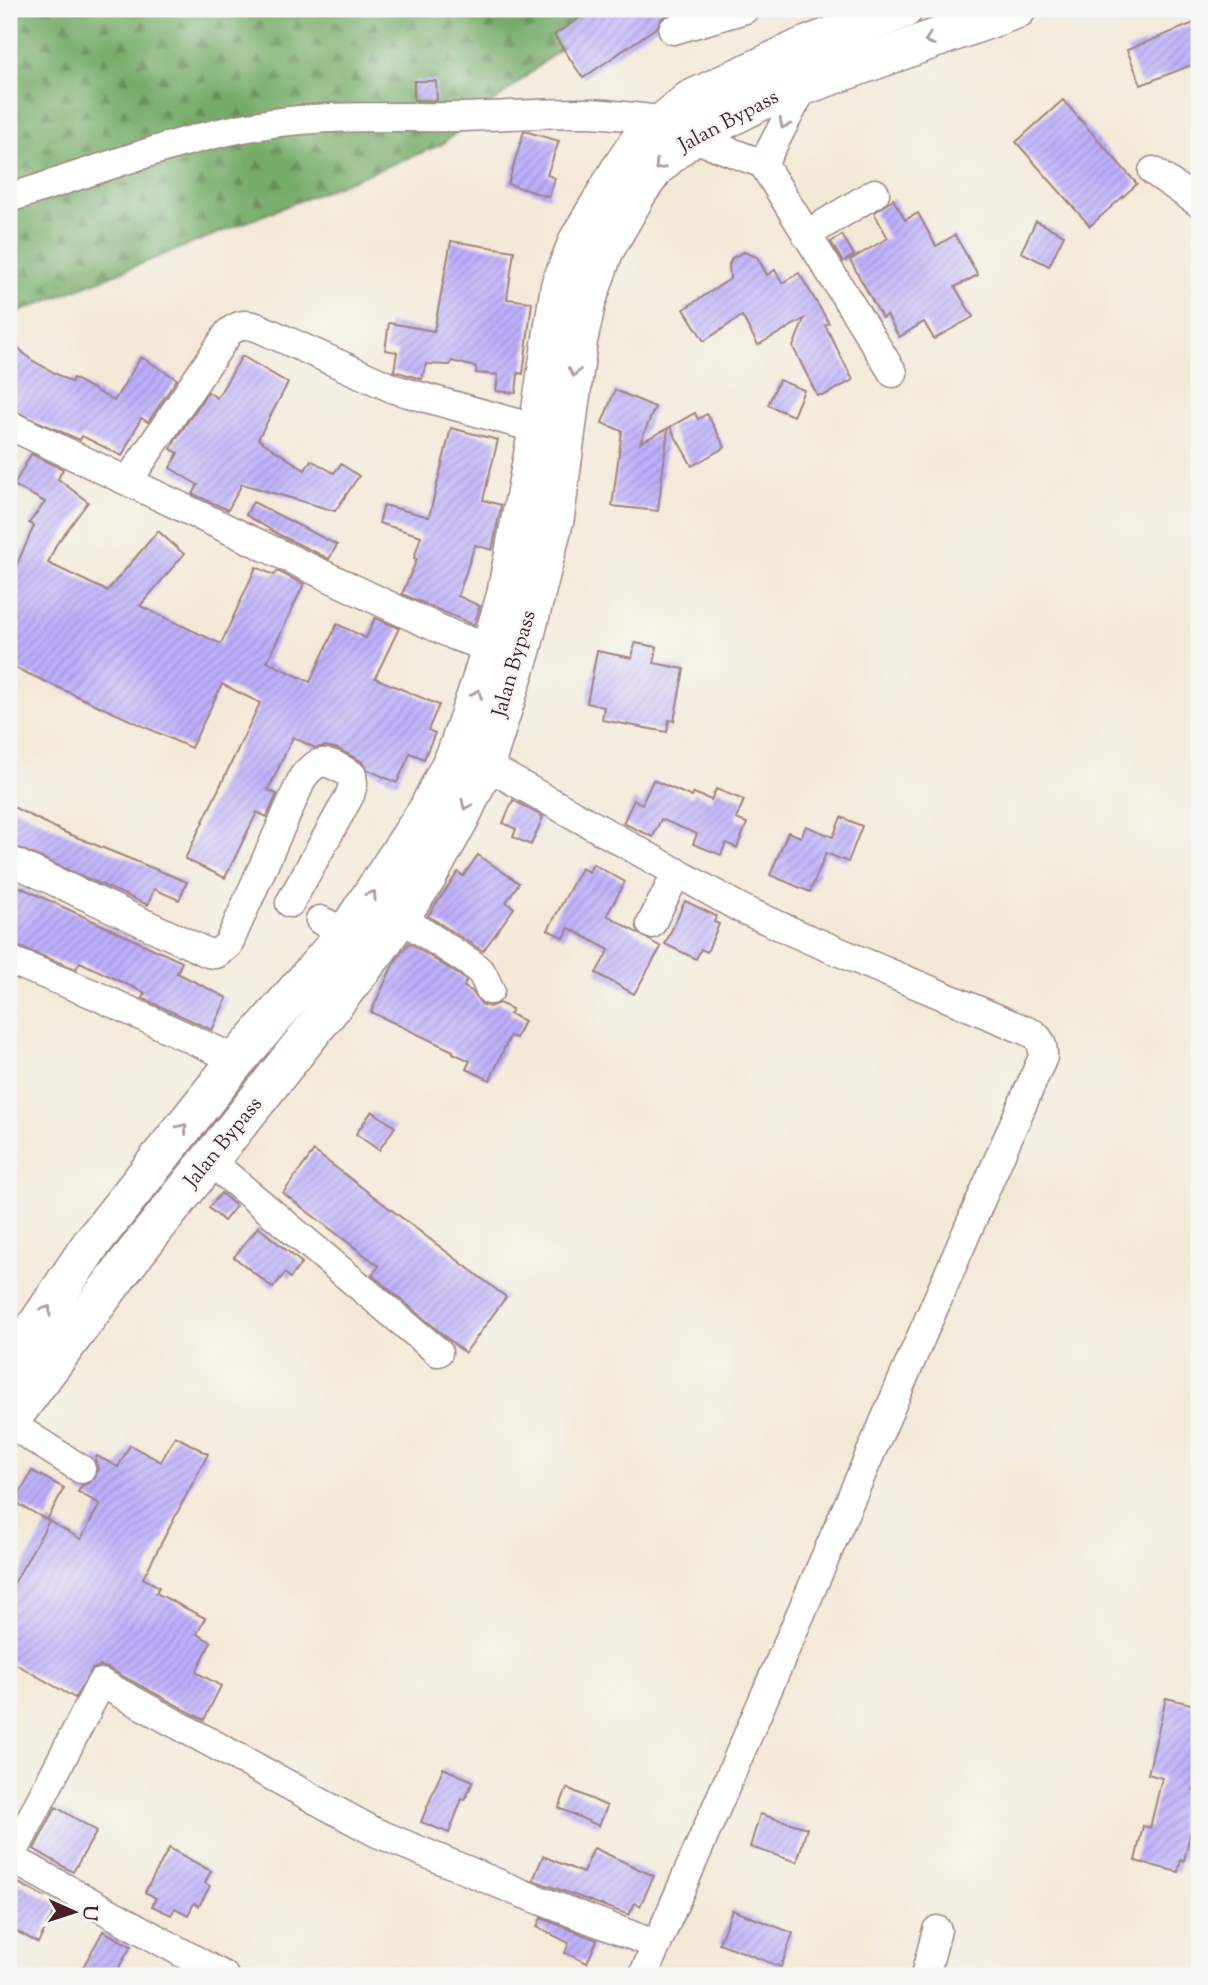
<svg xmlns="http://www.w3.org/2000/svg" width="1208" height="1985" viewBox="0 0 1208 1985" font-family="'Sorts Mill Goudy',serif">
	<style>
		.forest { fill: url(#forest-firs); stroke: #60664a; stroke-width: 2 }
		.building { fill: url(#building-hatch) }
		.lines { fill: none; stroke-linecap: round; stroke-linejoin: round }
		.minor-casing { stroke: #9e8481; stroke-width: 31 }
		.highway-casing { stroke: #9e8481; stroke-width: 41 }
		.minor { stroke: #fff; stroke-width: 28 }
		.highway { stroke: #fff; stroke-width: 38 }
		.oneway { stroke: #ae9aa0 }
		.labels { text-anchor: middle; dominant-baseline: central; stroke-width: 5; stroke-linejoin: round; paint-order: stroke }
		.street-label { font-size: 21px; fill: #4a1f2b; stroke: #f6f6f2 }
	</style>
	<defs>
		<pattern id="forest-firs" width="22" height="20" patternUnits="userSpaceOnUse" patternTransform="scale(1.75)"><rect width="22" height="20" fill="#76ac69"/><path d="M5 1l3.5 6h-7zM16 11l3.5 6h-7z" fill="#638b57"/></pattern>
		<pattern id="building-hatch" width="6" height="6" patternUnits="userSpaceOnUse" patternTransform="scale(1.75)"><rect width="6" height="6" fill="#beaffc"/><path d="M-1 1l2-2M0 6l6-6M5 7l2-2" fill="none" stroke="#9c8ecc"/></pattern>
	</defs>
	<rect width="100%" height="100%" fill="#f6f6f2"/>
	<filter id="ink" filterUnits="userSpaceOnUse"><feTurbulence type="fractalNoise" baseFrequency=".0143" numOctaves="2"/><feDisplacementMap in="SourceGraphic" scale="14" xChannelSelector="R" yChannelSelector="G"/><feConvolveMatrix kernelMatrix="1 2 1 2 8 2 1 2 1" color-interpolation-filters="sRGB"/></filter>
	<filter id="wash" filterUnits="userSpaceOnUse"><feTurbulence type="fractalNoise" baseFrequency=".00686" numOctaves="4" result="noise"/><feDisplacementMap in="SourceGraphic" scale="28" xChannelSelector="R" yChannelSelector="G"/><feGaussianBlur stdDeviation="1.57" result="paint"/><feColorMatrix in="noise" values="0 0 0 0 0 0 0 0 0 0 0 0 0 0 0 0 0 1.4 0 .05"/><feComposite in="paint" operator="in"/></filter>
	<g filter="url(#wash)">
		<rect width="100%" height="100%" fill="#f3e9d7"/>
		<path class="forest" d="M9 9H609L441 145 9 316Z"/>
		<g id="blocks">
			<g class="building">
				<path d="M593 9H684L662 18 657 27 583 78 554 35Z"/>
				<path d="M1199 21V62L1141 85 1127 50Z"/>
				<path d="M414 81H436L437 101 414 100Z"/>
				<path d="M1063 100 1137 184 1090 226 1016 142Z"/>
				<path d="M524 131 559 141 547 175 555 178 549 197 508 184Z"/>
				<path d="M893 199 905 220 918 213 936 246 955 235 978 275 955 287 973 317 934 339 924 322 899 337 887 315 882 318 850 260 888 238 874 213Z"/>
				<path d="M1036 221 1064 235 1049 266 1021 252Z"/>
				<path d="M842 235 854 255 843 262 831 242Z"/>
				<path d="M451 241 514 251 507 299 532 302 523 374 518 373 516 393 496 391 498 375 476 373V367L452 361 450 365 426 364 422 379 394 371 397 352 385 350 389 323 434 331Z"/>
				<path d="M744 252 757 257 767 275 775 270 782 283 799 273 829 323 825 325 853 380 825 395H817L793 347 804 319 758 345 742 316 704 341 684 309 730 279 729 265 732 258Z"/>
				<path d="M9 339 30 359 71 382 73 378 114 401 141 357 177 379 148 422 141 418 122 456 82 436 80 440 9 409V378L13 369 9 365Z"/>
				<path d="M242 356 288 383 258 439 305 470 311 460 334 473 341 464 359 476 335 511 242 484 228 510 193 494 198 485 170 468 178 453 171 449 176 439 208 392 217 398Z"/>
				<path d="M779 380 804 390 793 416 768 405Z"/>
				<path d="M615 390 655 407 640 443 668 428 658 511 612 506 622 431 602 423Z"/>
				<path d="M695 413 698 419 707 414 725 447 692 466 670 427Z"/>
				<path d="M451 428 498 440 483 500 501 505 493 546 492 550 475 545 458 596 480 606 474 625 402 594 417 559 414 558 421 536 379 523 384 505 429 517Z"/>
				<path d="M31 454 63 469 58 479 88 502 56 545 48 563 107 591 158 531 184 554 140 606 221 644 256 567 274 575 277 571 304 584 267 662 310 682 337 624 366 638 375 618 399 628 375 678 439 705 428 730 435 733 424 759 410 753 397 783 368 770 361 761 338 749 326 746 315 748 293 737 268 790 277 794 267 817 257 812 225 878 185 859 260 703 222 684 191 748 9 665V582L34 526 29 523 45 502 14 485Z"/>
				<path d="M253 502 337 545 329 559 280 535 246 515Z"/>
				<path d="M635 643 657 647 654 663 684 669 674 721 669 720 667 732 602 720 604 707 587 703 597 651 632 658Z"/>
				<path d="M653 780 692 797 694 793 711 800 716 789 744 800 736 819 747 823 737 848 726 843 721 855 693 844 697 834 661 819 653 837 623 823 634 800 642 804Z"/>
				<path d="M513 800 543 817 531 845 513 837 516 829 503 823Z"/>
				<path d="M9 805 64 832 187 882 179 900 154 889 148 905 9 844Z"/>
				<path d="M841 817 862 826 848 862 826 853 810 892 770 875 788 832 801 837 806 826 833 837Z"/>
				<path d="M478 855 519 883 506 902 514 908 483 951 428 916 458 872 463 876Z"/>
				<path d="M593 864 625 882 607 915 661 947 634 994 596 973 609 950 569 928 564 938 548 930 581 868 589 872Z"/>
				<path d="M9 882 182 962 177 973 227 998 212 1030 142 998 145 993 80 962 76 969 9 943Z"/>
				<path d="M685 901 716 916 714 922 719 924 707 952 701 949 696 959 665 944Z"/>
				<path d="M409 943 462 977 466 981 464 987 472 991 481 1004 489 1007 499 1003 512 1009 510 1014 524 1021 516 1038 510 1036 490 1080 466 1069 470 1061 453 1053V1051L371 1012 394 963Z"/>
				<path d="M372 1111 395 1127 379 1150 356 1134Z"/>
				<path d="M314 1151 506 1297 465 1353 372 1275 379 1266 283 1193Z"/>
				<path d="M221 1193 236 1206 224 1221 209 1208Z"/>
				<path d="M258 1227 302 1263 290 1278 285 1273 273 1288 234 1257Z"/>
				<path d="M175 1436 208 1454 143 1578 159 1587 156 1593 205 1618 197 1634 211 1642 196 1672 221 1686 204 1720 108 1668 100 1666 92 1669 75 1698 9 1660V1592L49 1521 81 1539 100 1504 78 1492 82 1485 89 1483 95 1477 98 1469 95 1460 97 1456 118 1467 130 1445 161 1462Z"/>
				<path d="M32 1471 64 1488 47 1520 15 1502Z"/>
				<path d="M1166 1698 1199 1706V1766L1193 1790 1199 1792V1796L1184 1861 1181 1860 1178 1872 1135 1861 1143 1826 1150 1828 1162 1778 1148 1774Z"/>
				<path d="M443 1768 473 1781 465 1800 462 1799 449 1833 421 1822Z"/>
				<path d="M567 1788 607 1806 599 1826 559 1808Z"/>
				<path d="M56 1807 97 1831 73 1872 34 1849Z"/>
				<path d="M760 1814 807 1828 797 1862 750 1847Z"/>
				<path d="M169 1848 211 1871 205 1883 210 1886 199 1906 194 1903 188 1915 175 1908 171 1915 152 1906 156 1898 145 1892Z"/>
				<path d="M594 1848 654 1876 640 1906 635 1903 629 1915 533 1880 543 1856 583 1873Z"/>
				<path d="M9 1878 58 1904 38 1943 9 1927Z"/>
				<path d="M732 1910 793 1933 781 1967 719 1943Z"/>
				<path d="M541 1918 597 1940 587 1963 565 1953 569 1943 537 1927Z"/>
				<path d="M103 1931 131 1946 114 1976H78Z"/>
			</g>
		</g>
	</g>
	<g filter="url(#ink)">
		<use href="#blocks" fill-opacity="0" stroke="#9e8481" stroke-width="2"/>
		<g class="lines">
			<defs>
				<g id="minor">
					<path d="M673 30 745 9"/>
					<path d="M691 137 763 164 893 373"/>
					<path d="M763 164 805 84"/>
					<path d="M1153 171 1199 203"/>
					<path d="M9 198C85 175 159 145 238 129 314 113 385 118 461 117 504 116 546 112 589 113 614 114 638 118 663 120"/>
					<path d="M806 235 875 193"/>
					<path d="M9 425 396 609 455 636 490 648"/>
					<path d="M128 481 229 332C240 324 246 323 259 328L394 389 538 429"/>
					<path d="M485 765 740 908 804 937 1034 1034C1042 1041 1043 1047 1043 1057L643 1976"/>
					<path d="M9 860 208 953 216 954 228 945 303 777C321 754 330 763 352 775L353 784 350 795 290 903"/>
					<path d="M401 918 472 964 482 973 490 990"/>
					<path d="M320 920 363 941"/>
					<path d="M651 924 677 872"/>
					<path d="M9 960 93 994 237 1060"/>
					<path d="M210 1161 438 1352"/>
					<path d="M9 1423 81 1469"/>
					<path d="M11 1858 224 1976"/>
					<path d="M9 1861 101 1683 375 1832 521 1893 657 1945"/>
					<path d="M925 1976 937 1930"/>
				</g>
				<g id="highway">
					<path d="M9 1367 91 1244 237 1060 347 932 427 811 456 754 480 684 506 595 538 429 560 286 578 241 620 170 638 143 690 100 803 47 904 9"/>
					<path d="M9 1422 125 1266 377 950 426 879 460 818 485 765 522 648 555 517 578 341 587 300 604 251 639 190 656 167 675 150 691 137 761 101 1017 9"/>
				</g>
			</defs>
			<use href="#minor" class="minor-casing"/>
			<use href="#highway" class="highway-casing"/>
			<use href="#minor" class="minor"/>
			<use href="#highway" class="highway"/>
		</g>
		<defs><path id="oneway-chevron" d="M-2-3.5L2.5 0L-2 3.5" fill="none" stroke-width="1.6" stroke-linecap="round" stroke-linejoin="round" transform="scale(1.75)"/></defs>
		<g class="oneway">
			<use href="#oneway-chevron" transform="translate(929 40) rotate(161)"/>
			<use href="#oneway-chevron" transform="translate(784 124) rotate(117)"/>
			<use href="#oneway-chevron" transform="translate(659 166) rotate(133)"/>
			<use href="#oneway-chevron" transform="translate(574 372) rotate(97)"/>
			<use href="#oneway-chevron" transform="translate(477 694) rotate(-71)"/>
			<use href="#oneway-chevron" transform="translate(466 805) rotate(115)"/>
			<use href="#oneway-chevron" transform="translate(372 895) rotate(-56)"/>
			<use href="#oneway-chevron" transform="translate(183 1128) rotate(-51)"/>
			<use href="#oneway-chevron" transform="translate(47 1310) rotate(-56)"/>
		</g>
	</g>
	<g class="labels">
		<g class="street-label">
			<text transform="translate(729 122) rotate(-28)">Jalan Bypass</text>
			<text transform="translate(515 664) rotate(-74)">Jalan Bypass</text>
			<text transform="translate(224 1143) rotate(-51)">Jalan Bypass</text>
		</g>
	</g>
	<rect width="1208" height="1985" fill="none" stroke="#f6f6f2" stroke-width="35"/>
	<g transform="translate(74 1912) rotate(93)" stroke="#f6f6f2" stroke-width="5" paint-order="stroke">
	<path d="M0-5L12 26L0 18L-12 26Z" fill="#4a1f2b"/>
	<text y="-10" font-size="19" font-weight="bold" text-anchor="middle" fill="#4a1f2b">U</text>
	</g>
</svg>
